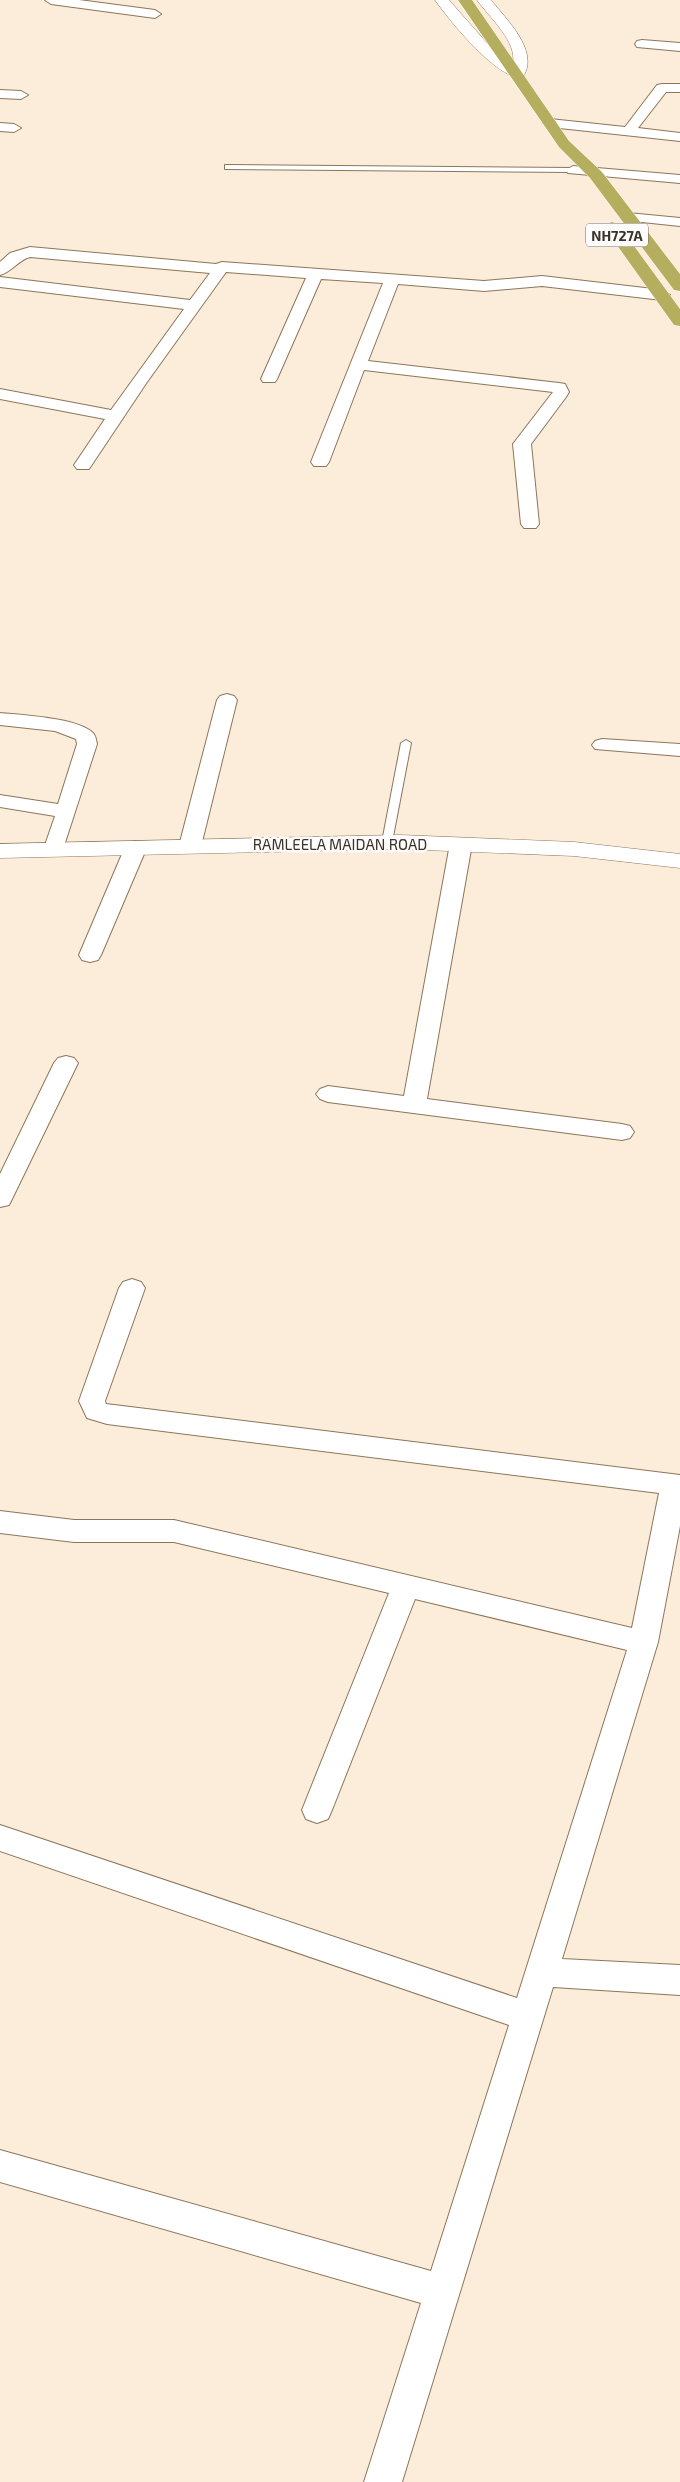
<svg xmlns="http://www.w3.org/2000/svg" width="680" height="2482" viewBox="0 0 680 2482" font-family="'Exo 2',sans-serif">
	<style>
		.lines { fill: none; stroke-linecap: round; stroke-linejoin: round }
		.service-casing { stroke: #8c765a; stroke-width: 2 }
		.minor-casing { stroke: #8c765a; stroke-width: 2 }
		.tertiary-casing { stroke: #8c765a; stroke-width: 1 }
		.trunk-casing { stroke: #fff; stroke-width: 1 }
		.service { fill: #fff; fill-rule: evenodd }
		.minor { fill: #fff; fill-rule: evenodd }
		.tertiary { fill: #fff; fill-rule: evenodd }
		.trunk { fill: #b4ae5e; fill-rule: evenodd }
		.labels { text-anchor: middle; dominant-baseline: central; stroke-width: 5; stroke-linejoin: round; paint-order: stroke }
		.shield { fill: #fcfcfc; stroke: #756e66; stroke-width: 1 }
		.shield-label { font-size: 14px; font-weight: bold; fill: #3b3126 }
		.street-label { font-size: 15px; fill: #3b3126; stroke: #fcfcfc }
	</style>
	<rect width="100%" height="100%" fill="#fcecda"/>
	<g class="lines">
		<defs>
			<g id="service">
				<path d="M228 165 573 168 577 170 573 172 225 169V165Z"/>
				<path d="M406 740 411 743 392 842 387 845 382 842 401 743Z"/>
			</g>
			<g id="minor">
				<path d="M45 0H79L155 10 161 14 155 18 51 4Z"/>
				<path d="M642 40 680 43V51L637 47 635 44 637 41Z"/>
				<path d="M662 84H680V92H666L638 128 680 133V141L550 127 543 123 550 119 625 127 657 85Z"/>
				<path d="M0 90 21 91 28 95 21 99 0 98Z"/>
				<path d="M0 123 14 124 21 128 14 132 0 131Z"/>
				<path d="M573 166 680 175V183L568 173 566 170Z"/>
				<path d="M628 213 680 218V226L623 220 621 217 623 214Z"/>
				<path d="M30 247 216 264 222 262 484 281 542 276 662 290 670 295 662 300 542 286 484 291 398 284 368 361 559 383 565 384 569 392 566 397 531 444 539 524 536 528H524L521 524 513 444 553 392 364 370 329 462 326 466H314L311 462 383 283 321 279 277 379 275 382H263L261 379 306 278 226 272 147 382 89 469H77L74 465 105 419 0 399V389L111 410 184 309 0 287V277L190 300 210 273 30 257C18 260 12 272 0 275V262L10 253Z"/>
				<path d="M227 694 234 696 237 700 201 846 197 850 190 852 183 850 179 846 217 700 220 696Z"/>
				<path d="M0 713C21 715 79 718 93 733 96 736 96 740 97 744L62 852 55 854 48 852 44 848 55 816 0 807V795L58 804 77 744 76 739 55 731 0 725Z"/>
				<path d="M602 739 680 744V756L595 749 592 745 595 741Z"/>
				<path d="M461 838 468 840 472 844 427 1099 622 1124 630 1126 634 1132 630 1138 622 1140 328 1102 320 1099 316 1094 320 1089 328 1086 404 1096 450 844 454 840Z"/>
				<path d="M136 841 143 843 147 847 101 955 98 960 90 962 82 960 79 955 125 847 129 843Z"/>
				<path d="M66 1056 74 1058 78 1063 12 1199 9 1205 0 1207V1174L54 1063 58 1058Z"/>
				<path d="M132 1279 141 1282 145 1288 105 1401 106 1404 680 1475V1526L658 1642 562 1959 680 1965V1995L553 1987 402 2482H364L421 2303 0 2182V2150L431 2271 509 2025 0 1851V1825L517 1998 627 1650 415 1599 332 1810 328 1819 317 1823 306 1819 302 1810 389 1593 174 1542H74L0 1533V1511L74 1520H174L632 1628 659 1493 107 1424 87 1418 79 1401 119 1288 123 1282Z"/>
			</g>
			<g id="tertiary">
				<path d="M435 0H449L493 50 513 63C517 41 489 17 477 0H491C506 19 540 51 523 77 500 83 448 19 435 0Z"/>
				<path d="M400 835 574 842 680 854V868L574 856 400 849 0 858V844Z"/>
			</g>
			<g id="trunk">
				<path d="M458 0H472L569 141 602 172 680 274V291L674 290 590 178 559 147Z"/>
				<path d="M612 222 618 224 680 309V326L674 325 604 227 606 224Z"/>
			</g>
		</defs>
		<use href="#service" class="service-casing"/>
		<use href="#minor" class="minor-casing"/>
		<use href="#tertiary" class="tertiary-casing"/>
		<use href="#trunk" class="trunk-casing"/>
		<use href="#service" class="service"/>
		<use href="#minor" class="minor"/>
		<use href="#tertiary" class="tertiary"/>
		<use href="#trunk" class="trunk"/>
	</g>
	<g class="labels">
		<rect class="shield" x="586" y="223.5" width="62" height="23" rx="4"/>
		<g class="shield-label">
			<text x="617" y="235">NH727A</text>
		</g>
		<g class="street-label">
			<text x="340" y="844">RAMLEELA MAIDAN ROAD</text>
		</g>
	</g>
</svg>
